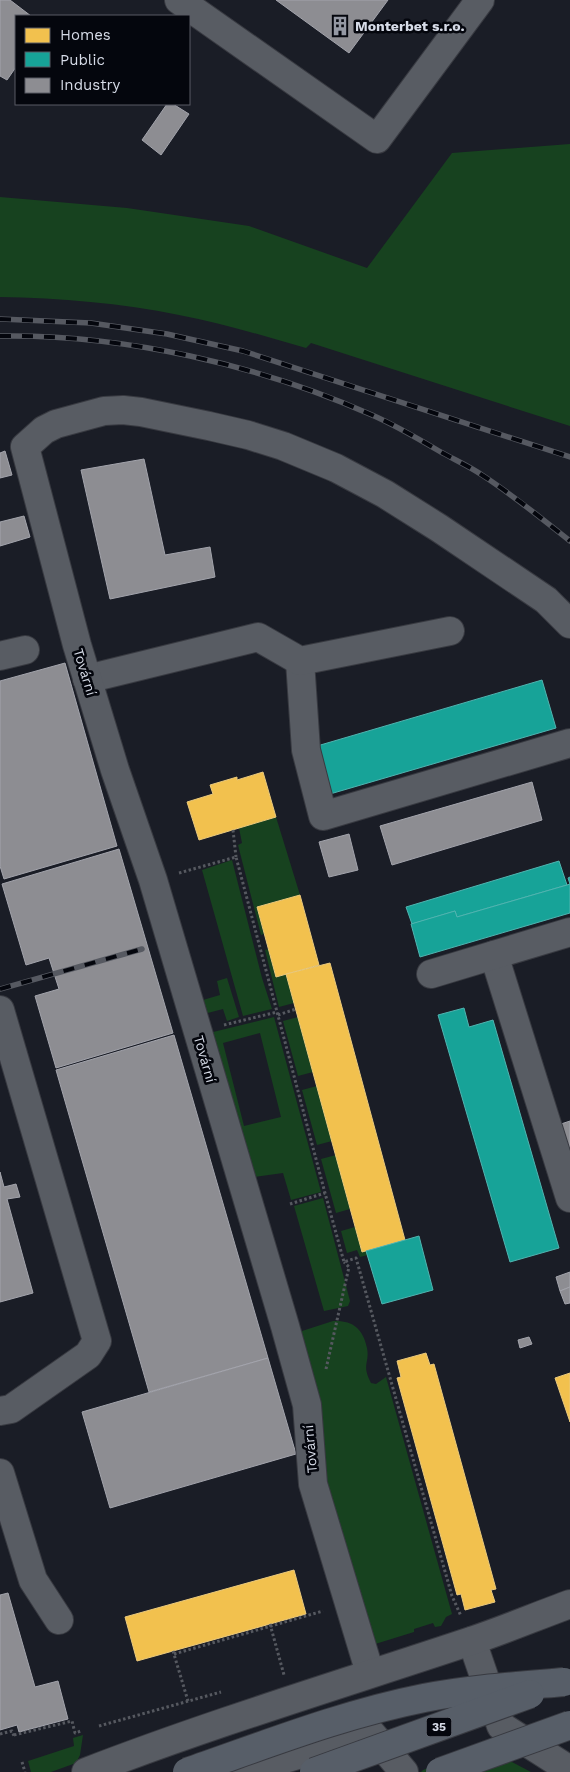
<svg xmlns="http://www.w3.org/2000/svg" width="570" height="1772" viewBox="0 0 570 1772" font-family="'Work Sans',sans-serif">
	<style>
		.green { fill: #17421f; fill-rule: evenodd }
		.homes { fill: #f2c14e; stroke: #eac97c }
		.public { fill: #17a398; stroke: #50b4b0 }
		.industry { fill: #8d8d92; stroke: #a3a4ac }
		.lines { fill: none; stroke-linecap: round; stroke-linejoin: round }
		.minor-casing { stroke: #383a41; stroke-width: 30 }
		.path { stroke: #565960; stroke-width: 3; stroke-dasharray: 2.5 2.5; stroke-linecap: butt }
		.minor { stroke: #585c63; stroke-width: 28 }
		.rail-casing { stroke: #565961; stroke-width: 5.5 }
		.rail { stroke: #04060d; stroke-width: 4; stroke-dasharray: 11; stroke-linecap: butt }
		.major-bridge-casing { stroke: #383a41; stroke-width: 30; stroke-linecap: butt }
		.major-bridge { stroke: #575e68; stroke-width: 28 }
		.labels { text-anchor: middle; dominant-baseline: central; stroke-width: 5; stroke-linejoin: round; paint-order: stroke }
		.shield { fill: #04060d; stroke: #979ba6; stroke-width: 1 }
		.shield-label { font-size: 12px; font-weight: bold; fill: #d6dbe7 }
		.poi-label { font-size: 14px; font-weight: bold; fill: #d6dbe7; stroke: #04060d; text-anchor: start }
		.street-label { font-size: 14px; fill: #d6dbe7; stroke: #04060d }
	</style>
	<rect width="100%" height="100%" fill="#1a1d26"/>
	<g class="green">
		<path d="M570 144V426L311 343 306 348C264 336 222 323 179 315 121 303 60 298 0 297V197L127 208 249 226 367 268 452 153Z"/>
		<path d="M276 817 300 895 257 907 264 934 261 935 238 845 242 843 239 828Z"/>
		<path d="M232 860 262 978 272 1009 243 1016 202 870Z"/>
		<path d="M268 949 276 977 286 974 294 1003 279 1007 265 950Z"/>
		<path d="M227 978 239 1017 227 1021 223 1009 200 1015 196 1002 220 995 217 981Z"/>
		<path d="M274 1017 321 1192 291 1200 283 1173 247 1178 205 1034ZM260 1033 281 1117 244 1126 223 1043Z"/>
		<path d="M298 1017 313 1072 298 1076 283 1021Z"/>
		<path d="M317 1086 332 1141 317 1145 302 1090Z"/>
		<path d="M336 1155 350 1209 336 1213 321 1159Z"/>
		<path d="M323 1198 350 1301 348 1306 324 1311 294 1206Z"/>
		<path d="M355 1227 362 1252 366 1251 368 1255 360 1257 357 1250 347 1253 341 1231Z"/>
		<path d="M333 1321C352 1320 363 1328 367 1348 370 1363 361 1364 371 1383L376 1384 386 1377 452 1614 446 1617 441 1626 435 1627 433 1623 414 1629V1632L372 1645 325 1493 299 1334 302 1331Z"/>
		<path d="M83 1735 80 1755 76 1763 51 1772H31L28 1761 74 1746 73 1738Z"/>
		<path d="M479 1749 510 1761 531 1772H421L423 1770Z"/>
	</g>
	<g class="homes">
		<path d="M263 772 276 817 199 840 187 802 213 794 210 785 237 777V780Z"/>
		<path d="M300 895 319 965 276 977 257 907Z"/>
		<path d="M330 963 405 1240 362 1252 286 974Z"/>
		<path d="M426 1353 430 1365 434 1364 496 1589 491 1590 495 1602 465 1610 461 1594 457 1595 397 1378 401 1377 397 1361Z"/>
		<path d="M570 1373V1422L555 1378Z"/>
		<path d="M294 1570 306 1614 137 1661 125 1617Z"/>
	</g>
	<g class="public">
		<path d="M542 680 556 728 330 794 317 746Z"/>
		<path d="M559 861 567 885 457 917 455 911 412 924 406 907Z"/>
		<path d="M570 877V913L420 957 411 924 455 911 457 917 567 885 570 884 568 878Z"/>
		<path d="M464 1008 469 1027 493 1020 559 1248 510 1262 438 1015Z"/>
		<path d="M419 1236 433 1290 382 1304 366 1251Z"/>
	</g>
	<g class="industry">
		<path d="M0 0H10L31 16H16V67L7 80 0 76Z"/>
		<path d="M276 0H388L349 53Z"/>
		<path d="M167 104H173L189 114 161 155 142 140Z"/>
		<path d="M5 451 12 475 0 478V453Z"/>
		<path d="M144 459 165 555 210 547 215 577 110 599 81 470Z"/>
		<path d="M24 516 30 537 0 546V522Z"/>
		<path d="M65 663 117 846 4 879 0 866V681Z"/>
		<path d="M532 782 542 820 392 865 380 826Z"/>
		<path d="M349 834 358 870 329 877 319 842Z"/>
		<path d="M119 849 173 1033 56 1068 35 996 59 989 49 958 26 965 2 884Z"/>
		<path d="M174 1035 268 1358 149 1392 56 1070Z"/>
		<path d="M570 1121V1154L561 1124Z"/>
		<path d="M0 1172 4 1187 16 1184 20 1197 7 1199 33 1293 0 1302Z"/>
		<path d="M570 1272V1287L560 1291 556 1277Z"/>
		<path d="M570 1287V1303L565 1304 560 1291Z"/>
		<path d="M529 1337 532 1344 520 1348 518 1340Z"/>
		<path d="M268 1358 296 1454 110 1508 82 1412Z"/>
		<path d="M8 1593 35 1687 58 1681 68 1719 19 1732 17 1725 0 1730V1595Z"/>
	</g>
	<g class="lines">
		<defs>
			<g id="minor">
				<path d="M179 0 377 139 480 0"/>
				<path d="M0 656 25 650"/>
				<path d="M300 661 306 750 323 816 570 743"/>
				<path d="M87 679 258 637 300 661 450 631"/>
				<path d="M494 955 570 1198"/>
				<path d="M431 974 570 932"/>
				<path d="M0 1010 97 1341 88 1355 11 1409 0 1411"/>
				<path d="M0 1473 33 1580 59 1620"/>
				<path d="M472 1641 501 1726 570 1770"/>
				<path d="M370 1673 313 1484 307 1405 285 1326 153 880 115 770 77 645 25 447 44 430 56 424 104 411 123 410 141 412 209 426 248 435 283 446 336 468 385 494 439 528 546 600 570 624"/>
				<path d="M86 1772C213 1723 342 1684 471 1641 504 1630 537 1616 570 1604"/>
				<path d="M241 1772 371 1733 404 1772"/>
			</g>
		</defs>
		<use href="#minor" class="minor-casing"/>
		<g class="path">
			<path d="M233 830 236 857"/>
			<path d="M179 873 236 857 325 1193 344 1262 356 1258 452 1596 461 1616"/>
			<path d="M278 1015 296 1009"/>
			<path d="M224 1025 277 1012"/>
			<path d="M290 1204 325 1193"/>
			<path d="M326 1369 349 1267 344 1262"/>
			<path d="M270 1624 284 1675"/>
			<path d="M173 1651 188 1701"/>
			<path d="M174 1654 323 1611"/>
			<path d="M99 1726 221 1692"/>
			<path d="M0 1734 12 1731 14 1736"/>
			<path d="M14 1735 72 1721 75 1733 81 1731"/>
			<path d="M22 1762 25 1772"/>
		</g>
		<use href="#minor" class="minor"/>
		<defs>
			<g id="rail">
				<path d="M0 319 91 323 167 334 243 351 570 457"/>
				<path d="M0 336C124 334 259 365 372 415 395 425 417 438 439 451 453 459 469 466 482 475 513 495 541 518 570 541"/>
				<path d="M0 989 142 949"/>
			</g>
		</defs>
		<use href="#rail" class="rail-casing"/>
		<use href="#rail" class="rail"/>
		<defs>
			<g id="major-bridge">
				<path d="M187 1772C265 1745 343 1714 424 1698 470 1689 517 1686 564 1682"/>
				<path d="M314 1772 530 1694"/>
				<path d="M440 1772 570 1725"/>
			</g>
		</defs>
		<use href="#major-bridge" class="major-bridge-casing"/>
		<use href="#major-bridge" class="major-bridge"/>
	</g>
	<defs>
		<symbol id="building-bare" viewBox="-9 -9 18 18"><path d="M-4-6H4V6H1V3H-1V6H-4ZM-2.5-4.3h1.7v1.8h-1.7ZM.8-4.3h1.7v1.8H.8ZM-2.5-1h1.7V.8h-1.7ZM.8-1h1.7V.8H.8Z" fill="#9498a3" stroke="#04060d" stroke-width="2.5" paint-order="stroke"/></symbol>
	</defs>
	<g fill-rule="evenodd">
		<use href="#building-bare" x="326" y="12" width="28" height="28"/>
	</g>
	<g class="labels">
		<rect class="shield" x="426.5" y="1717.5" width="25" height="19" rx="4"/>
		<g class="shield-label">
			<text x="439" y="1727">35</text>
		</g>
		<g class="poi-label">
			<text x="355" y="26">Monterbet s.r.o.</text>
		</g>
		<g class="street-label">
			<text transform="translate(85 672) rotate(73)">Tovární</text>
			<text transform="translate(205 1059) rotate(74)">Tovární</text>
			<text transform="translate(310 1449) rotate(-95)">Tovární</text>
		</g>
	</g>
	<rect x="15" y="15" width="175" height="90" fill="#04060d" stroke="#585b64"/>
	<rect x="25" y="28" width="25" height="15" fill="#f2c14e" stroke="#585b64"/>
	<text x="60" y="40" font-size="15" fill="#d6dbe7">Homes</text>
	<rect x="25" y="52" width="25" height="15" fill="#17a398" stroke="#585b64"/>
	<text x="60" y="65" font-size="15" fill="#d6dbe7">Public</text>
	<rect x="25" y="78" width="25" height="15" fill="#8d8d92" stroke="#585b64"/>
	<text x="60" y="90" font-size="15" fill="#d6dbe7">Industry</text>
</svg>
